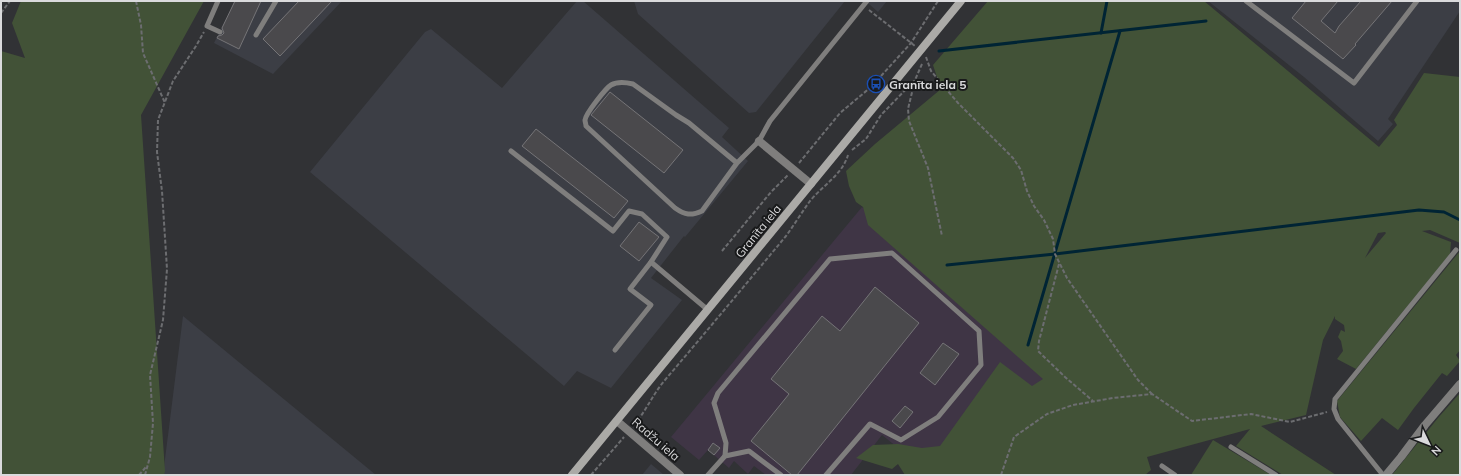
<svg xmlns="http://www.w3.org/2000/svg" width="1461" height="476" viewBox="0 0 1461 476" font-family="Mulish,sans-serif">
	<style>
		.commercial { fill: #3f3545 }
		.built { fill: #3c3e45 }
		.green { fill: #425237; fill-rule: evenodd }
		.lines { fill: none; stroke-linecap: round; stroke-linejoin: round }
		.stream { stroke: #002434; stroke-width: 3 }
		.building { fill: #4a494c; stroke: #757477 }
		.path { stroke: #6c6d70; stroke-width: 2; stroke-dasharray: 4 2; stroke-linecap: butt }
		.lane { stroke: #7f7e7d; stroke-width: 5 }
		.street { stroke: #7f7e7d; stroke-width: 8 }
		.secondary { stroke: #abaaa7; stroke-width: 8 }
		.labels { text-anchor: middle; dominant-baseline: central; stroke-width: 4; stroke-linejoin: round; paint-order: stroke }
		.poi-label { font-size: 12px; font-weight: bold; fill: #dadadc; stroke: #191a1b; text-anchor: start }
		.street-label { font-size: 12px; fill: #dadadc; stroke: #191a1b }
	</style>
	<rect width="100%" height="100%" fill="#313235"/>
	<path class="commercial" d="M862 207 1058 376 932 475 882 435 851 475H766L754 466 748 474 734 461 729 468 708 450 699 460 671 437Z"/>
	<g class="built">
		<path d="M235 1H342L273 74 214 43Z"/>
		<path d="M577 1H583L729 128 722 137 748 161 685 237 684 236 651 278 682 300 611 388 577 371 564 386 310 172 425 32 431 29 502 88Z"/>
		<path d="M634 1H845L756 112 749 113 638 14Z"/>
		<path d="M857 1H887L878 12 869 4Z"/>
		<path d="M1208 1H1460V11L1388 119 1393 124 1378 141 1304 77Z"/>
		<path d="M183 316 376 475H163Z"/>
		<path d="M651 464 664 475H642Z"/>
	</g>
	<g class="green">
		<path d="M21 1H204L141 115 165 471 164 475H1V51L25 58 12 23Z"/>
		<path d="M988 1H1204L1379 147 1397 125 1394 120 1424 73 1460 77V243L1430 230 1422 231 1451 242 1450 254 1356 369 1337 359 1343 351 1341 341 1338 337 1341 330 1345 332 1344 325 1335 319V316L1323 340 1306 415 1261 426 1336 475H1283L1236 446 1250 429 1147 457 1151 470 1145 475H905L898 464 892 469 856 458 873 445 898 444 922 448 940 446 1000 362 1032 386 1043 379 868 225 863 207 856 202 849 186 846 171 875 144 941 89 933 65ZM1385 232 1386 233 1365 258 1378 233Z"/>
		<path d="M1460 251V350L1456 355 1460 361 1447 376 1442 373 1414 408 1398 430 1382 418 1361 441 1340 417 1337 401Z"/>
		<path d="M1460 393V474L1392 475 1438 418Z"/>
		<path d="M1213 440 1271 475H1191Z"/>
	</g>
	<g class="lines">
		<g class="stream">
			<path d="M1101 33 1107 1"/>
			<path d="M939 51 1206 21"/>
			<path d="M947 265 1055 254 1419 210 1444 212 1460 220"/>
			<path d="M1028 345 1120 31"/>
		</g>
	</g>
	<g class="building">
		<path d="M235 1H261L239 49 217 38 218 36 222 35 224 33 222 28Z"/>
		<path d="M299 1H332L280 56 263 39Z"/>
		<path d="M1306 1H1338L1321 21 1335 33 1339 26 1361 1H1392L1355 44 1356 45 1343 59 1292 18Z"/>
		<path d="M610 92 683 150 664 173 591 115Z"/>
		<path d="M536 129 628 201 614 218 522 146Z"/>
		<path d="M639 222 659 237 639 261 620 246Z"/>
		<path d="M875 287 919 323 797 475H792L751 441 789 394 771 379 822 316 840 331Z"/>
		<path d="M943 343 959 354 935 385 920 373Z"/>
		<path d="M905 406 913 412 900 428 892 421Z"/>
		<path d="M713 443 720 448 714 455 708 450Z"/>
	</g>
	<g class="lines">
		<g class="path">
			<path d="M136 1 141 25 143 53 165 103"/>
			<path d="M869 10 915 46"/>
			<path d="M1 13 10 1"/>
			<path d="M926 57 931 71 958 103 1013 158 1021 170 1027 191 1034 206 1044 220 1053 239 1055 254 1067 278 1138 380 1152 394"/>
			<path d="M922 64 915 80 908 109 909 121 928 168 942 236"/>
			<path d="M852 150 866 139 881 115 915 80"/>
			<path d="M799 163 840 113 871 87 911 43 938 1"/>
			<path d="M722 251 771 192 788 175"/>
			<path d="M1059 264 1039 341 1038 351 1065 377 1093 401"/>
			<path d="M634 425C646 411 653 394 665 380 706 332 746 284 786 236 794 225 802 212 810 201 823 185 842 175 848 155"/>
			<path d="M139 475 146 467"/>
			<path d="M145 475 150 457 153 423 150 375 163 320 167 269 162 191 157 152 158 120 173 81 196 46 204 32"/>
			<path d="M591 475 624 437"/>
			<path d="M1001 475 1014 437 1047 414 1073 405 1113 398 1152 394 1192 421 1251 414 1290 422 1327 412"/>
		</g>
		<g class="lane">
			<path d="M218 1 207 26 220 32"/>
			<path d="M1246 1 1354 83 1417 1"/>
			<path d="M256 35 276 1"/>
			<path d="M511 151 613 231 629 211 642 214 667 237 651 262 708 310"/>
			<path d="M737 163 689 123 676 115 633 84C625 82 618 81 611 85 606 88 586 113 585 120 585 122 586 124 586 126L675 208C685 215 691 216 702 211L737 163 759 141 770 121 867 1"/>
			<path d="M615 350 651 305 630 289 651 262"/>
			<path d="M1231 447 1276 475"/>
			<path d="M725 456 726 443 714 403 718 393 830 259 892 253 979 331 981 365 938 417 901 440 870 424 826 475"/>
			<path d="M1162 466 1175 475"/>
			<path d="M708 475 725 456 749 451 781 475"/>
			<path d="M1383 475 1338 419 1334 409 1335 399 1456 250"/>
		</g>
		<g class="street">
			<path d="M759 141 811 184"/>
			<path d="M617 421 680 475"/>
			<path d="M1386 475 1401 457 1425 425 1460 384"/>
		</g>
		<path class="secondary" d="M572 475 961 1"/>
	</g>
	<defs>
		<symbol id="bus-ring" viewBox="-11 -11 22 22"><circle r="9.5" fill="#191a1b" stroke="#1a4fb4" stroke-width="1.5"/><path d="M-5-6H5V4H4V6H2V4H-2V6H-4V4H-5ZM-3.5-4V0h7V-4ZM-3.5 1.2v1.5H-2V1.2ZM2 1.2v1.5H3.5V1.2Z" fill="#1a4fb4"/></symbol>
	</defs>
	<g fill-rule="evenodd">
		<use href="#bus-ring" x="866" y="74" width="20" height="20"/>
	</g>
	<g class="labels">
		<g class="poi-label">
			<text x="889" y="84">Granīta iela 5</text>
		</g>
		<g class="street-label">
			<text transform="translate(758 231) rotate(-51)">Granīta iela</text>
			<text transform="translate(656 439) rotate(41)">Radžu iela</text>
		</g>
	</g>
	<rect width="1461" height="476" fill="none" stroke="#dadadc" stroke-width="4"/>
	<g transform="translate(1429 444) rotate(133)" stroke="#191a1b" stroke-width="3" paint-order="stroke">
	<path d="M0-3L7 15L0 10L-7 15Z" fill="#dadadc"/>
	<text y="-6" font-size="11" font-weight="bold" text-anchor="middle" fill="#dadadc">N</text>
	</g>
</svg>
